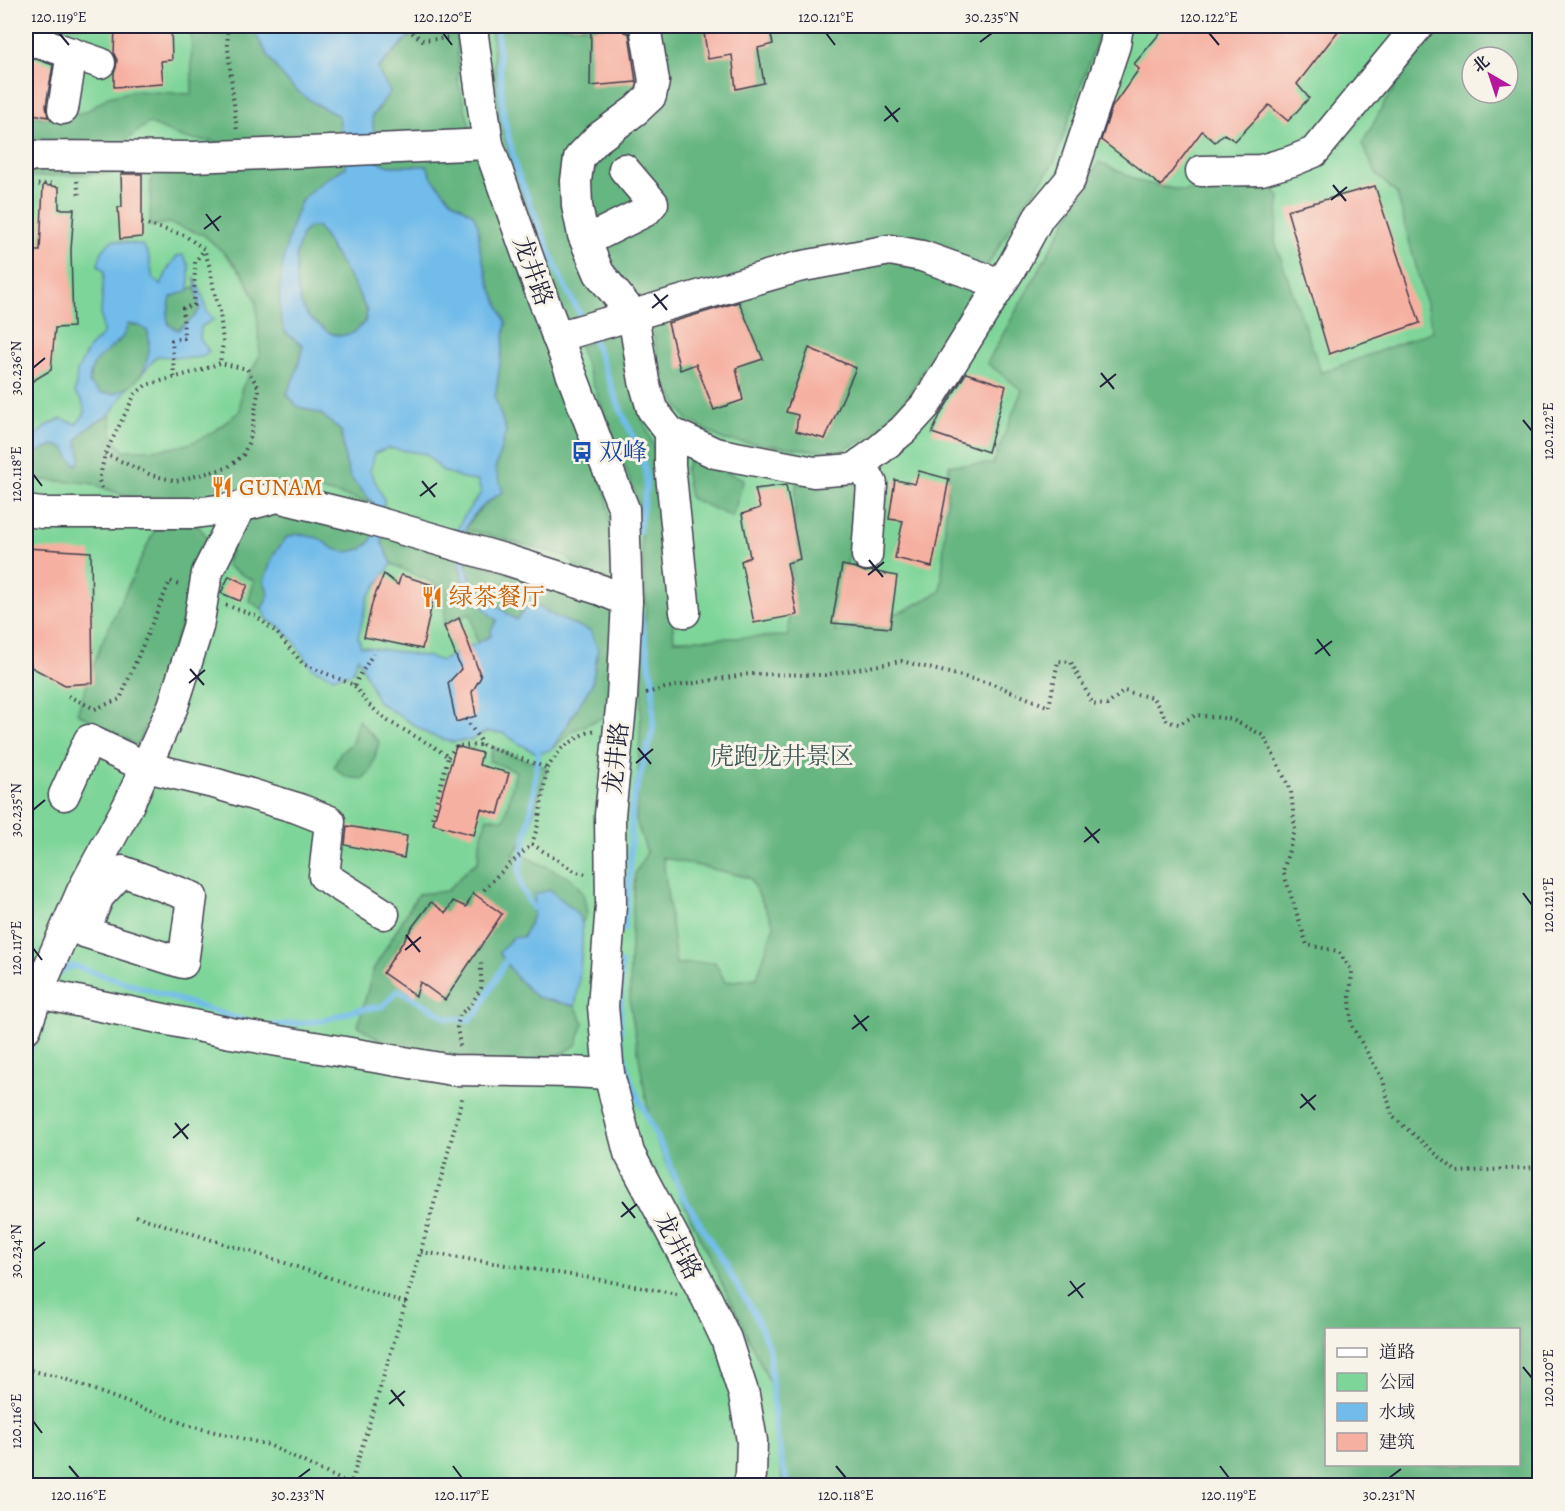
<svg xmlns="http://www.w3.org/2000/svg" width="1565" height="1511" viewBox="0 0 1565 1511" font-family="Alegreya,'Noto Serif SC',serif">
	<style>
		.green { fill: #7ed599; stroke: #507c6a; stroke-width: 1.5; fill-rule: evenodd }
		.forest { fill: #66b681; stroke: #446c5e; stroke-width: 1.5; fill-rule: evenodd }
		.water { fill: #71bcea; stroke: #4a6f92; stroke-width: 1.5; fill-rule: evenodd }
		.lines { fill: none; stroke-linecap: round; stroke-linejoin: round }
		.stream { stroke: #71bcea; stroke-width: 6 }
		.building { fill: #f6b0a1 }
		.minor-casing { stroke: #413e4e; stroke-width: 33 }
		.path { stroke: #413e4e; stroke-width: 4; stroke-dasharray: 1.5 4.5; stroke-linecap: butt }
		.minor { stroke: #fff; stroke-width: 30 }
		.ticks { fill: none; stroke: #22223b; stroke-width: 2 }
		.labels { text-anchor: middle; dominant-baseline: central; stroke-width: 6; stroke-linejoin: round; paint-order: stroke }
		.street-label { font-size: 24px; fill: #22223b; stroke: #f7f3e8 }
		.transit-label { font-size: 24px; fill: #164399; stroke: #f7f3e8; text-anchor: start }
		.food-label { font-size: 24px; fill: #c56008; stroke: #f7f3e8; text-anchor: start }
		.park-label { font-size: 24px; fill: #3e5857; stroke: #f7f3e8 }
		.neatline { fill: none; stroke: #22223b; stroke-width: 2 }
		.ticks-label { font-size: 15px; text-anchor: middle; fill: #22223b }
	</style>
	<rect width="100%" height="100%" fill="#f7f3e8"/>
	<filter id="ink" filterUnits="userSpaceOnUse"><feTurbulence type="fractalNoise" baseFrequency=".0167" numOctaves="2"/><feDisplacementMap in="SourceGraphic" scale="12" xChannelSelector="R" yChannelSelector="G"/><feConvolveMatrix kernelMatrix="1 2 1 2 8 2 1 2 1" color-interpolation-filters="sRGB"/></filter>
	<filter id="wash" filterUnits="userSpaceOnUse"><feTurbulence type="fractalNoise" baseFrequency=".008" numOctaves="4" result="noise"/><feDisplacementMap in="SourceGraphic" scale="24" xChannelSelector="R" yChannelSelector="G"/><feGaussianBlur stdDeviation="1.35" result="paint"/><feColorMatrix in="noise" values="0 0 0 0 0 0 0 0 0 0 0 0 0 0 0 0 0 1.4 0 .05"/><feComposite in="paint" operator="in"/></filter>
	<g filter="url(#wash)">
		<rect width="100%" height="100%" fill="#efdcb9"/>
		<path class="green" d="M26 26H1539V1485H26ZM1472 57H1508V93H1472ZM1326 1330H1518V1464H1326Z"/>
		<g class="forest">
			<path d="M191 26H251L269 57 319 106 339 115 343 141 250 144 207 141 182 138 149 123 118 146 26 142V110L40 117 62 119 87 111 108 97 134 91 192 94Z"/>
			<path d="M418 26H457L458 81 480 165 607 497 615 561 617 586 582 572 566 556 465 529C476 513 486 501 503 492L495 469 506 430 495 398 506 323 490 285 480 250 478 225 473 214 451 200 432 178 427 166H390L377 161 372 116 381 106 377 70 417 28Z"/>
			<path d="M491 26H1102L1054 163 1026 202 900 409 869 437 837 453 724 440 687 419 665 386 645 298 566 321 553 290 499 123Z"/>
			<path d="M1437 26H1539V1485H783L769 1381 688 1213 651 1129 630 1004V961L635 874 647 852 636 821 646 601 638 501 579 347 621 328 634 397 660 463 674 640 788 636 796 484H872L854 525 835 633 906 610 941 591 949 465 993 464 1022 390 987 363 1099 162 1141 182 1183 191 1264 179 1280 197 1275 242 1321 373 1433 331 1397 194 1377 175 1362 144 1388 97ZM1472 57H1508V93H1472ZM661 857 750 878 774 925 757 978 725 982 715 962 676 964 663 858ZM1326 1330H1518V1464H1326Z"/>
			<path d="M345 157 346 167 322 182 301 201 292 227 280 282 285 332 303 345 297 370 287 394 297 406 321 414 341 431 345 459 350 477 373 503 315 489 290 486 243 498 145 503 90 483 26 479V457L53 445 65 448 70 459 81 458 77 441 85 430 110 414 113 438 123 450C156 450 185 451 214 431 223 425 231 418 240 411L241 390 260 355 256 301 244 276 226 255 204 235 168 223 150 226 151 171 26 177V163Z"/>
			<path d="M309 226 318 227 355 286 367 312 365 322 353 333 340 336 330 333 308 317 301 304 296 283V254L302 234Z"/>
			<path d="M194 287 207 312 194 317 178 330 169 325 167 316 171 297Z"/>
			<path d="M128 324 140 326 148 332C149 337 151 342 151 347 150 367 135 389 115 393 110 394 105 393 100 393L89 383C91 354 107 356 122 337 125 334 126 329 128 324Z"/>
			<path d="M690 459 744 479 732 517 690 498 685 470Z"/>
			<path d="M273 509H294L431 549 464 560 613 602 618 614 611 714 574 730 552 749 592 684 598 648 589 631 558 618 531 603 517 620 501 609 472 580 464 561 459 565 465 585 491 616 498 621 491 636 477 643 470 613 444 626 446 589 392 564 382 543 370 542 362 549 347 552 334 549 318 538 298 534 287 537 274 554 264 581 269 594 262 609 249 601 254 581 226 566 237 532 251 517Z"/>
			<path d="M175 523 197 525 206 535 208 550 138 746 77 713 101 644 154 531Z"/>
			<path d="M358 720 379 742 371 770 362 779 346 777 334 767 340 753 352 743Z"/>
			<path d="M493 748 547 768 528 832 513 855 526 857 572 879 583 893 587 913 582 923 576 913 550 890 533 916 523 937 536 997 575 1006 584 1023 576 1045 564 1053 530 1063 429 1059 392 1048 358 1026 373 970 418 894 447 891 470 867 478 862 479 846 487 817 504 820 516 771 489 761Z"/>
		</g>
		<g class="water">
			<path d="M251 26H354L360 29 366 26H418L417 28 377 69 390 92 372 116 377 161 390 166H427L432 178 451 200 473 214 478 225 480 250 490 285 506 323 495 398 506 431 495 469 503 492C490 499 468 516 465 531 462 547 465 570 474 585 479 594 507 613 516 620L531 603 558 618 590 631 598 649 592 684 552 749 538 754 518 743 503 733 486 732 471 740 452 742 430 735 378 702 358 657 352 673 333 677 312 668 293 640 280 627 268 620 262 609 269 594 264 581 274 554 287 537 298 534 318 538 334 549 347 552 362 549 370 542 376 529 373 503 350 477 345 459 341 431 321 414 297 406 287 394 297 370 303 345C297 341 288 336 285 331 272 304 285 244 295 217 297 212 299 205 302 200 314 186 331 176 346 167L339 116C323 108 307 100 294 88 276 72 263 47 251 26ZM309 227H318L355 286 367 311 365 322 353 333 340 336 330 333 308 317 301 304 296 283V254L302 234ZM388 448 426 454 443 471 468 480 478 481 481 493 464 516 456 532 459 564 465 585 491 616 497 620 491 630V636L441 661 429 657 361 646 358 637 368 597 392 564 382 543 384 499 370 471 375 453Z"/>
			<path d="M112 240 142 245 148 253 153 279 161 285 169 267 177 256 183 255 189 266V290L171 297 167 316 169 325 178 330 194 317 200 309 194 276 203 297 207 312 214 319 201 327 200 339 209 351 202 357 192 358 157 356 141 375C148 361 151 349 148 332L140 326 128 324C126 329 125 334 122 337 107 356 91 354 89 383L100 393 114 394 128 387 110 414 85 430 77 441 81 458 77 465 70 459 65 448 53 445 26 457V443L48 425 61 419 77 424 85 413 82 401 75 393 77 371 89 348 103 334 101 313 104 271 98 265 102 251Z"/>
			<path d="M550 890C560 899 575 908 581 921 585 929 578 994 575 1006L536 997 517 978 499 953 512 938 523 937 533 916 535 894Z"/>
		</g>
		<g class="lines">
			<g class="stream">
				<path d="M497 26 503 114 516 169 561 279 583 320"/>
				<path d="M592 337C602 360 610 383 619 406 628 428 643 452 646 476 648 495 640 512 639 531"/>
				<path d="M533 908 522 889 519 871 533 800 538 754"/>
				<path d="M624 929 630 872 632 805 653 729V683L640 613"/>
				<path d="M621 963 620 1041 632 1085 667 1158 682 1194 755 1315 769 1347 775 1424 781 1459 788 1486"/>
				<path d="M60 973 63 969 74 966 248 1022"/>
				<path d="M270 1026 320 1021 357 1010 383 1006 398 990 431 1008 446 1018 469 1020 478 1012 505 962"/>
				<path d="M26 1060 35 1035"/>
			</g>
		</g>
		<g id="blocks">
			<g class="building">
				<path d="M115 26H171L172 60 161 61 163 84 114 87V72L116 68 117 60 114 54Z"/>
				<path d="M609 26H623L624 32 629 33 636 82 590 86 591 29Z"/>
				<path d="M734 26H769L773 44 758 48 764 83 736 89 732 55 708 59 704 33Z"/>
				<path d="M1166 26H1342L1297 84 1309 98 1288 121 1269 105 1235 141 1224 134 1215 142 1202 131 1161 186 1101 140 1112 107 1139 69 1134 64Z"/>
				<path d="M26 59H36L53 65 46 106 48 117 33 114 34 106 26 104Z"/>
				<path d="M121 174H142V237L120 239 118 207H122Z"/>
				<path d="M43 185 59 187V209H74L71 250 73 327 55 328 51 370 26 385V251H40Z"/>
				<path d="M1375 186 1420 323 1329 354 1287 210Z"/>
				<path d="M739 302 763 359 736 368 743 400 714 410 696 364 680 370 668 323Z"/>
				<path d="M809 348 856 368 825 439 796 431 798 415 786 412Z"/>
				<path d="M966 373 1006 386 988 452 932 433 940 415Z"/>
				<path d="M919 471 949 479 932 567 895 558 903 521 889 519 895 480 915 484Z"/>
				<path d="M786 485 800 559 787 563 797 615 754 623 741 561 750 557 742 514 760 508 755 489Z"/>
				<path d="M26 548 91 552 93 683 65 685 31 667 30 658H26Z"/>
				<path d="M842 565 856 568 865 572 872 571 897 576 890 628 832 623Z"/>
				<path d="M384 574 398 585 401 575 436 586 422 649 364 637 373 600Z"/>
				<path d="M229 576 248 585 240 601 221 593Z"/>
				<path d="M459 618 481 677 472 692 476 716 456 722 448 683 461 669 444 626Z"/>
				<path d="M456 746 482 753 479 765 509 773 498 814 481 809 474 835 433 824Z"/>
				<path d="M347 826 407 836 404 858 345 845Z"/>
				<path d="M473 893 502 914 445 1000 420 982 416 996 383 973 413 926 431 902 446 913 453 901 466 907Z"/>
			</g>
		</g>
	</g>
	<g filter="url(#ink)">
		<use href="#blocks" fill-opacity="0" stroke="#413e4e" stroke-width="1.5"/>
		<g class="lines">
			<defs>
				<g id="minor">
					<path d="M473 26V36L488 144 539 288 600 450 624 509 627 601 622 698 610 815 611 905 603 1006 609 1074 629 1153 707 1299 726 1339 744 1395 752 1441 751 1475 748 1486"/>
					<path d="M645 26 654 81 651 96 636 110 597 139 579 158 576 181 577 206 583 235 599 273 633 315 644 381 652 409 670 432 715 453 814 472 853 469 879 450 903 430 925 406 1013 265 1039 217 1070 180 1115 45 1118 26"/>
					<path d="M26 42H39L100 63"/>
					<path d="M63 109 72 53"/>
					<path d="M26 153 33 156 194 157 488 144"/>
					<path d="M1201 171 1261 170 1292 161 1314 152 1418 26"/>
					<path d="M586 241 646 211 653 203 624 169"/>
					<path d="M557 337 798 267 890 250 922 256 1001 284"/>
					<path d="M670 432V465L685 612"/>
					<path d="M861 463 872 484 867 555"/>
					<path d="M26 511 42 513H195L240 507 277 497 359 517 507 560 601 590 627 601"/>
					<path d="M64 795 89 740 146 767 217 784 297 808 330 821 324 876 384 914"/>
					<path d="M122 871 192 897 183 963 84 932 99 896Z"/>
					<path d="M37 996 48 995 231 1033 452 1070 571 1072 609 1074"/>
					<path d="M26 1028 40 987 82 891 129 804 173 706 198 627 207 573 240 507"/>
				</g>
			</defs>
			<use href="#minor" class="minor-casing"/>
			<g class="path">
				<path d="M227 26 228 49 237 132"/>
				<path d="M402 26 423 40 451 38"/>
				<path d="M77 181 79 197"/>
				<path d="M26 186 55 183"/>
				<path d="M142 223 184 235 204 249 210 268 214 291 220 312 223 343 220 363"/>
				<path d="M174 377 172 340 184 338 183 308 194 305 195 262 204 250"/>
				<path d="M102 488 99 481 105 454 135 394 146 385 202 370 220 363 247 369 259 388 250 439 243 455 227 468 176 481 151 475 105 454"/>
				<path d="M226 605 256 616 277 633 303 664 354 685 368 704 388 721 436 748 448 757 432 819"/>
				<path d="M354 685 373 654"/>
				<path d="M646 693 665 688 749 674 825 675 901 661 993 684 1049 707 1058 661 1071 662 1093 704 1107 705 1124 691 1153 698 1168 722 1179 724 1196 715 1231 719 1264 736 1291 791 1295 830 1283 871 1307 945 1338 951 1352 971 1350 997 1351 1024 1383 1080 1392 1116 1457 1172 1540 1167"/>
				<path d="M68 696 95 709 120 699 170 581 181 586"/>
				<path d="M466 719 483 745 547 768"/>
				<path d="M448 757 456 746 483 745"/>
				<path d="M532 844 576 872 586 874"/>
				<path d="M484 890 497 876 532 844 538 825 547 768 562 748 582 735 595 730"/>
				<path d="M460 1046 457 1027 460 1014 471 1005 481 988V961"/>
				<path d="M136 1216 273 1259 406 1303"/>
				<path d="M421 1252 591 1278 677 1294"/>
				<path d="M26 1369 65 1379 190 1426 269 1445 351 1485"/>
				<path d="M350 1486C390 1356 430 1226 463 1094"/>
			</g>
			<use href="#minor" class="minor"/>
		</g>
	</g>
	<path class="ticks" d="M59 33 69 45M443 33 452 45M826 33 835 45M1209 33 1219 45M980 42 992 33M885 106 898 122M884 121 900 108M1333 185 1346 201M1331 200 1347 187M206 214 219 231M204 229 221 216M654 294 667 310M652 308 668 295M33 368 45 358M1101 373 1114 389M1100 387 1116 374M1523 420 1532 431M33 474 42 486M422 481 435 497M420 496 437 483M869 560 883 577M868 575 884 562M1317 639 1330 656M1315 654 1332 641M190 669 204 685M189 683 205 670M638 748 651 764M636 763 653 749M33 810 45 800M1085 827 1099 843M1084 842 1100 829M1523 893 1532 905M406 935 420 952M33 948 42 960M405 950 421 937M854 1015 867 1031M852 1029 869 1016M1301 1094 1315 1110M1300 1108 1316 1095M175 1123 188 1139M173 1138 189 1124M622 1202 635 1218M621 1217 637 1204M33 1251 45 1242M1070 1281 1083 1298M1068 1296 1085 1283M1523 1367 1532 1378M391 1390 404 1406M389 1404 405 1391M33 1421 42 1433M69 1466 79 1478M453 1466 462 1478M836 1466 846 1478M1220 1466 1229 1478M298 1478 310 1469M1389 1478 1401 1469"/>
	<defs>
		<symbol id="bus-bare" viewBox="-9 -9 18 18"><path d="M-5-6H5V4H4V6H2V4H-2V6H-4V4H-5ZM-3.5-4V0h7V-4ZM-3.5 1.2v1.5H-2V1.2ZM2 1.2v1.5H3.5V1.2Z" fill="#1a4fb4" stroke="#f7f3e8" stroke-width="2.5" paint-order="stroke"/></symbol>
		<symbol id="restaurant-bare" viewBox="-9 -9 18 18"><path d="M-5-6h1v4h1v-4h1v4h1v-4h1v5L-1.5 .5V6h-2V.5L-5-1ZM5-6V6H3V1.5H1.5Q1.5-4 5-6Z" fill="#e8710a" stroke="#f7f3e8" stroke-width="2.5" paint-order="stroke"/></symbol>
	</defs>
	<g fill-rule="evenodd">
		<use href="#bus-bare" x="567" y="437" width="30" height="30"/>
		<use href="#restaurant-bare" x="207" y="472" width="30" height="30"/>
		<use href="#restaurant-bare" x="417" y="582" width="30" height="30"/>
	</g>
	<g class="labels">
		<g class="street-label">
			<text transform="translate(533 271) rotate(70)">龙井路</text>
			<text transform="translate(616 758) rotate(-84)">龙井路</text>
			<text transform="translate(678 1246) rotate(62)">龙井路</text>
		</g>
		<g class="transit-label">
			<text x="599" y="452">双峰</text>
		</g>
		<g class="food-label">
			<text x="239" y="487">GUNAM</text>
			<text x="449" y="597">绿茶餐厅</text>
		</g>
		<g class="park-label">
			<text x="782" y="756">虎跑龙井景区</text>
		</g>
	</g>
	<rect width="1565" height="1511" fill="none" stroke="#f7f3e8" stroke-width="66"/>
	<rect x="1325" y="1328" width="195" height="138" fill="#f7f3e8" stroke="#a29fa3" stroke-width="1.5"/>
	<rect x="1337" y="1348" width="30" height="9" fill="#ffffff" stroke="#a29fa3" stroke-width="1.5"/>
	<text x="1379" y="1358" font-size="18" fill="#22223b">道路</text>
	<rect x="1337" y="1373" width="30" height="18" fill="#7ed599" stroke="#a29fa3" stroke-width="1.5"/>
	<text x="1379" y="1388" font-size="18" fill="#22223b">公园</text>
	<rect x="1337" y="1403" width="30" height="18" fill="#71bcea" stroke="#a29fa3" stroke-width="1.5"/>
	<text x="1379" y="1418" font-size="18" fill="#22223b">水域</text>
	<rect x="1337" y="1433" width="30" height="18" fill="#f6b0a1" stroke="#a29fa3" stroke-width="1.5"/>
	<text x="1379" y="1448" font-size="18" fill="#22223b">建筑</text>
	<g transform="translate(1490 75) rotate(321)"><circle r="28" fill="#f7f3e8" stroke="#a29fa3" stroke-width="1.5"/>
	<path d="M0-4.5L10 22L0 15L-10 22Z" fill="#b5179e"/>
	<text y="-9" font-size="16" font-weight="bold" text-anchor="middle" fill="#22223b">北</text>
	</g>
	<rect x="33" y="33" width="1499" height="1445" class="neatline"/>
	<g class="ticks-label">
		<text x="59" y="22">120.119°E</text>
		<text x="443" y="22">120.120°E</text>
		<text x="826" y="22">120.121°E</text>
		<text x="992" y="22">30.235°N</text>
		<text x="1209" y="22">120.122°E</text>
		<text transform="translate(16 368) rotate(-90)" y="5">30.236°N</text>
		<text transform="translate(1548 431) rotate(-90)" y="5">120.122°E</text>
		<text transform="translate(16 474) rotate(-90)" y="5">120.118°E</text>
		<text transform="translate(16 810) rotate(-90)" y="5">30.235°N</text>
		<text transform="translate(1548 905) rotate(-90)" y="5">120.121°E</text>
		<text transform="translate(16 948) rotate(-90)" y="5">120.117°E</text>
		<text transform="translate(16 1251) rotate(-90)" y="5">30.234°N</text>
		<text transform="translate(1548 1378) rotate(-90)" y="5">120.120°E</text>
		<text transform="translate(16 1421) rotate(-90)" y="5">120.116°E</text>
		<text x="79" y="1500">120.116°E</text>
		<text x="298" y="1500">30.233°N</text>
		<text x="462" y="1500">120.117°E</text>
		<text x="846" y="1500">120.118°E</text>
		<text x="1229" y="1500">120.119°E</text>
		<text x="1389" y="1500">30.231°N</text>
	</g>
</svg>
